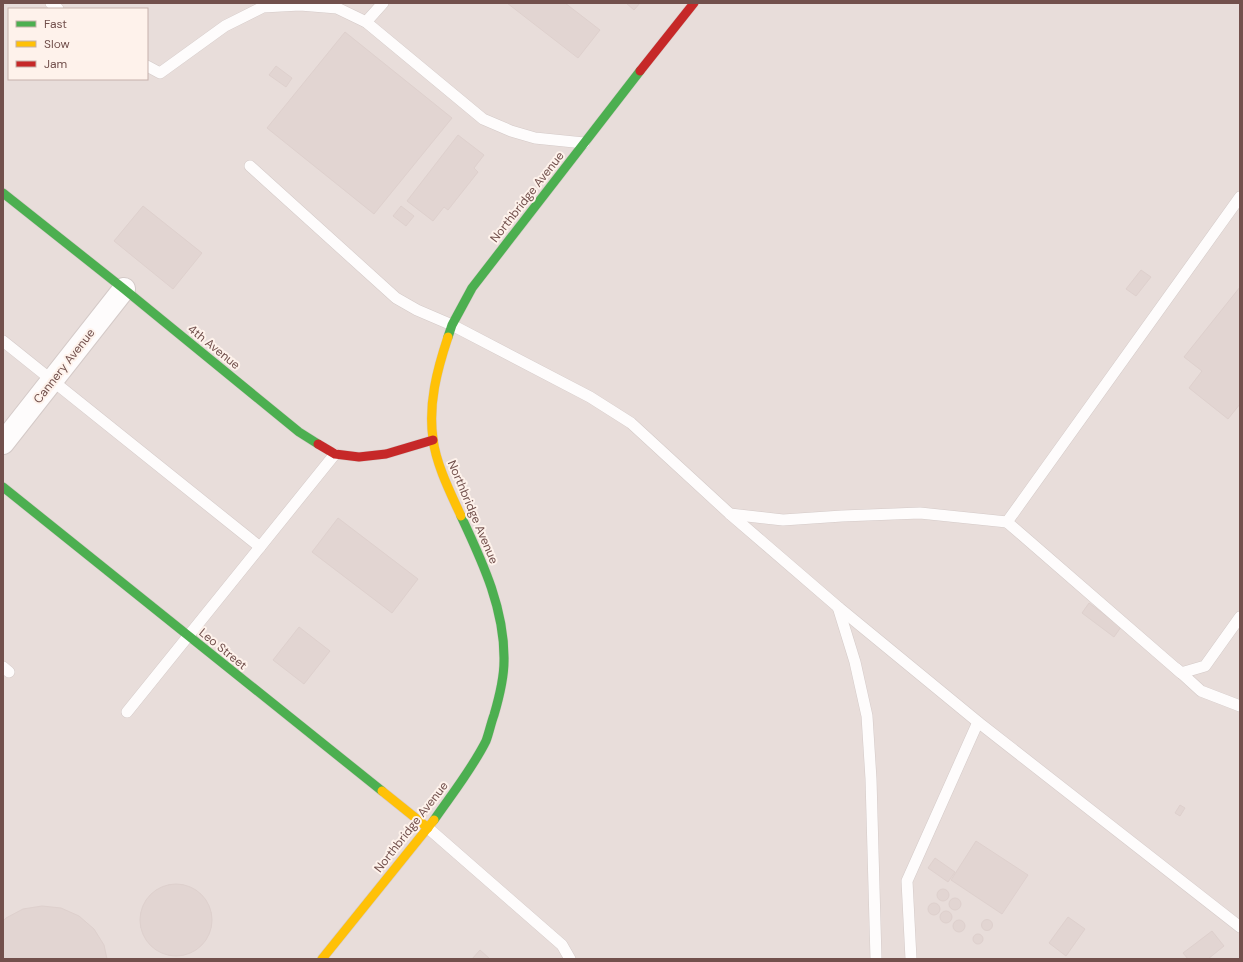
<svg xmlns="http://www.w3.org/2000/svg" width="1243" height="962" viewBox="0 0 1243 962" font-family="'DM Sans',sans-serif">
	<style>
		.industrial { fill: #e8ddda; fill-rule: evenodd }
		.building { fill: #e2d5d2; stroke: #ded0cd }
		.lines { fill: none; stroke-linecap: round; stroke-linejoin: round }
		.lane-casing { stroke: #d4cac8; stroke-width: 12 }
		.street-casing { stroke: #d4cac8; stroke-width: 24 }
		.fast-casing { stroke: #d5cac7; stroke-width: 10 }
		.slow-casing { stroke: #d5cac7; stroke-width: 10 }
		.jam-casing { stroke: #d5cac7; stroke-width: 10 }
		.lane { stroke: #fefcfc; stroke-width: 11 }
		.street { stroke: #fefcfc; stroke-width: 22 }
		.fast { stroke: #4caf50; stroke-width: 9 }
		.slow { stroke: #ffc107; stroke-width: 9 }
		.jam { stroke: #c62828; stroke-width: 9 }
		.labels { text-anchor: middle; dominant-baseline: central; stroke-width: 4; stroke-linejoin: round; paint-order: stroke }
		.street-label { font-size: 12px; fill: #72504c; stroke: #fef2eb }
	</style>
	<rect width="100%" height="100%" fill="#f6eeeb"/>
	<path class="industrial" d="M3 3H1240V959H3ZM9 9H147V79H9Z"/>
	<g class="building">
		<path d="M507 3H565L600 30 578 58Z"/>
		<path d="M626 3H640L634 10Z"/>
		<path d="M345 32 452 118 374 214 267 128Z"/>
		<path d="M276 66 292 78 286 87 269 75Z"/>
		<path d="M458 135 484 155 474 168 478 172 448 210 444 207 433 221 407 201Z"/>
		<path d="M143 206 202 253 173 289 114 241Z"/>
		<path d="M401 206 414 216 406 226 393 216Z"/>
		<path d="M1141 270 1151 277 1136 296 1126 289Z"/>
		<path d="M1240 287V404L1228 419 1189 388 1202 371 1184 357Z"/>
		<path d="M338 518 418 579 392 613 312 552Z"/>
		<path d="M1089 603 1121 627 1114 637 1082 613Z"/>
		<path d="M299 627 330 651 304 684 273 660Z"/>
		<path d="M1180 805 1185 808 1180 816 1175 813Z"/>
		<path d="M976 841 1028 875 1002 914 951 880Z"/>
		<path d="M935 858 955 872 948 882 928 868Z"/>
		<circle cx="176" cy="920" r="36"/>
		<circle cx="943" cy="895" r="6"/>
		<circle cx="955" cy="904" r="6"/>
		<circle cx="934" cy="909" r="6"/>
		<path d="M42 906 61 908 79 916 94 929 104 945 107 959H3V921L6 918 23 909Z"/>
		<circle cx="946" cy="917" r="6"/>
		<path d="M1068 917 1085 929 1066 956 1049 943Z"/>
		<circle cx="987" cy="925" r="5.5"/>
		<circle cx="959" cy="926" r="6"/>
		<path d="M1212 931 1224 946 1208 959H1188L1183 953Z"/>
		<circle cx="978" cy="939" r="5"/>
		<path d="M480 950 490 959H472Z"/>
	</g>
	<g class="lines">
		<defs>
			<g id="lane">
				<path d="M51 3 58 9"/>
				<path d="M366 22 383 3"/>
				<path d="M147 66 160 73 225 26 263 7 300 5 337 8 366 22 483 119 511 131 535 138 584 143"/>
				<path d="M250 166 396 298 417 310 452 325 590 397 631 423 730 514 838 607 978 722 1240 927"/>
				<path d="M1240 197 1007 522 1181 673 1205 666 1240 617"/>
				<path d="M3 341 260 547"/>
				<path d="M730 514 783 520 842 516 920 513 1007 522"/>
				<path d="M838 607 855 662 867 716 871 779 876 959"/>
				<path d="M3 667 9 672"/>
				<path d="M1177 669 1201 691 1240 706"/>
				<path d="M127 712 335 454"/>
				<path d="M428 828 562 945 570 959"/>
				<path d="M911 959 907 881 978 722"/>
			</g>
			<path id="street" d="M3 443 124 289"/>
			<g id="fast">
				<path d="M3 193 124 289 299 432 318 444"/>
				<path d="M448 337 452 325 472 288 640 71"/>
				<path d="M3 487 382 791"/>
				<path d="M434 820C452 794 472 769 486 741 489 733 491 723 494 715 499 698 504 679 504 661 505 609 482 561 461 516"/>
			</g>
			<g id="slow">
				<path d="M448 337C437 370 428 404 433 439 436 464 450 492 461 516"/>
				<path d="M382 791 428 828"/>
				<path d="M322 959 434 820"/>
			</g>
			<g id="jam">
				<path d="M640 71 694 3"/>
				<path d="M318 444 335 454 359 457 386 454 433 440"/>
			</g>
		</defs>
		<use href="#lane" class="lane-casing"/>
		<use href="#street" class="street-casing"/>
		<use href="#fast" class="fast-casing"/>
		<use href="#slow" class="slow-casing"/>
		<use href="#jam" class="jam-casing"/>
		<use href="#lane" class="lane"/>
		<use href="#street" class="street"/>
		<use href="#fast" class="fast"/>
		<use href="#slow" class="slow"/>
		<use href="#jam" class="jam"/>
	</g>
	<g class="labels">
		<g class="street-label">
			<text transform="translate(527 197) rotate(-52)">Northbridge Avenue</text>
			<text transform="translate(214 347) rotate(39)">4th Avenue</text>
			<text transform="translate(64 366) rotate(-52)">Cannery Avenue</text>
			<text transform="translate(473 512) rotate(67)">Northbridge Avenue</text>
			<text transform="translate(223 649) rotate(39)">Leo Street</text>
			<text transform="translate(411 827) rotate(-52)">Northbridge Avenue</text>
		</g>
	</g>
	<rect width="1243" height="962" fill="none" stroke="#72504c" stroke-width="8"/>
	<rect x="8" y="8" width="140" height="72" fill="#fef2eb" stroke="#c6b1ab"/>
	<rect x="16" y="21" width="20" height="6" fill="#4caf50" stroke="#c6b1ab"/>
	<text x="44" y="28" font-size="12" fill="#72504c">Fast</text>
	<rect x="16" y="41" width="20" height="6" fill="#ffc107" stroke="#c6b1ab"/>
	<text x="44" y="48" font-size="12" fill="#72504c">Slow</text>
	<rect x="16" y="61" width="20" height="6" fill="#c62828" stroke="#c6b1ab"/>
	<text x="44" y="68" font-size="12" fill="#72504c">Jam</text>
</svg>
